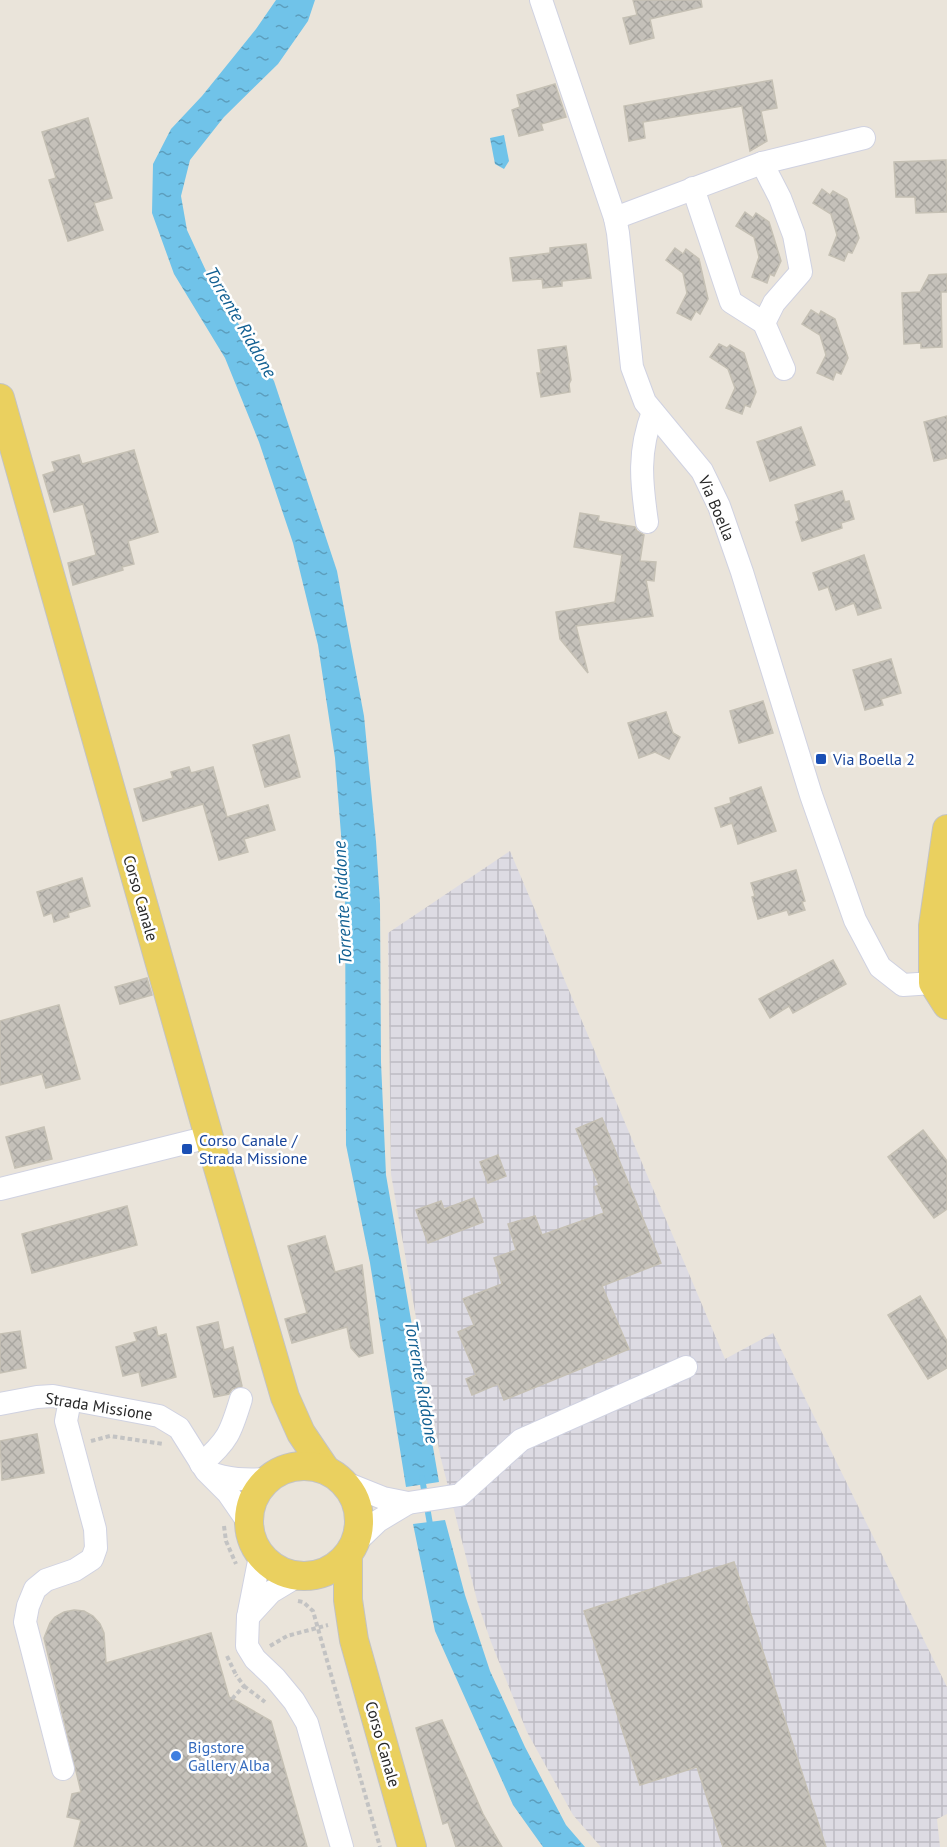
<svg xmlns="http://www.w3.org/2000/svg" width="947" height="1847" viewBox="0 0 947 1847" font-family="'PT Sans',sans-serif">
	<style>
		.industrial { fill: url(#industrial-grid) }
		.water { fill: url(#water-ripples) }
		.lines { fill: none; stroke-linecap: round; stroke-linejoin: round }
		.stream { stroke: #70c3e9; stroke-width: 6 }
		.building { fill: url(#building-cross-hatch); stroke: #c5c0b4; stroke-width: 1.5 }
		.minor-casing { stroke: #d0d2e1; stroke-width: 24 }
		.major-casing { stroke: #c3c3c3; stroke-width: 30 }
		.path { stroke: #c3c3c3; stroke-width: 4; stroke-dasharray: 4.5 3; stroke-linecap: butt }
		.minor { stroke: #fff; stroke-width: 22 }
		.major { stroke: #ead05f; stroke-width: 28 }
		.transit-dot { fill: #1a4fb4; stroke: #fff; stroke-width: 2 }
		.shop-dot { fill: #3f7fe0; stroke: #fff; stroke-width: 2 }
		.labels { text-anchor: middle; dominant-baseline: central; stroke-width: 5; stroke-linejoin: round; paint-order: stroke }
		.street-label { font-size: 16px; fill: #282828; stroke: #fff }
		.transit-label { font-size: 16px; fill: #164399; stroke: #fff; text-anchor: start }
		.shop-label { font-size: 16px; fill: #366cbe; stroke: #fff; text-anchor: start }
		.water-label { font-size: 18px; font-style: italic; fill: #126092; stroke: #fff }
	</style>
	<defs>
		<pattern id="industrial-grid" width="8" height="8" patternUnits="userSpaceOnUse" patternTransform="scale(1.5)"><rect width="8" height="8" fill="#dddbe3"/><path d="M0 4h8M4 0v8" fill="none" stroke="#bebcc3"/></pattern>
		<pattern id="water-ripples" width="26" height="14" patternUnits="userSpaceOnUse" patternTransform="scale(1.5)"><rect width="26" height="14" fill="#70c3e9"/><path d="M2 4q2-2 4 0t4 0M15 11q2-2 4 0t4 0" fill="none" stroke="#5c9ebd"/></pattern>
		<pattern id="building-cross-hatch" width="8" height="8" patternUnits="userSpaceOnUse" patternTransform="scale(1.5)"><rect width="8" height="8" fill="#c5c1ba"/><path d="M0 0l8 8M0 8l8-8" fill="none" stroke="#a9a6a0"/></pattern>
	</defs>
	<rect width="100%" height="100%" fill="#eae4da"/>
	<path class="industrial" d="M510 851 725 1359 773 1333 947 1687V1814L937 1819 940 1847H601L573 1815 527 1732 491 1642 478 1604 440 1455 391 1174 388 933Z"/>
	<g class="water">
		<path d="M276 0H315L308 21 278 64 224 117 190 160 181 196 187 230 207 273 274 381 337 571 364 716 376 841 380 904 381 1062 386 1175 439 1482 406 1487 370 1263 346 1145 345 885 335 758 318 645 293 543 259 442 225 358 174 274 152 213 153 164 171 129 202 96 256 29Z"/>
		<path d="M504 135 509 161 504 169 495 164 490 138Z"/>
		<path d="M445 1520 465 1595 490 1671 525 1747 566 1825 585 1847H543L513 1805 435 1631 413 1524Z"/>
	</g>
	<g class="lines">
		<path class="stream" d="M422 1478 431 1530"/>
	</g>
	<g class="building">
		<path d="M633 0H701L702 7 650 19 654 38 630 44 623 18 637 15Z"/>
		<path d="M772 80 777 108 761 111 767 141 750 151 742 106 643 122 645 138 629 141 624 106Z"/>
		<path d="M555 84 566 117 541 124 543 130 519 136 512 110 520 107 517 95Z"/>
		<path d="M88 118 112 198 94 203 103 230 68 241 49 180 56 178 42 132Z"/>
		<path d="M946 160 947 212 916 213 915 197H896L894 162Z"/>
		<path d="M822 189 830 195 833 191 847 199 859 238 852 253 848 252 844 261 829 255 837 235 831 214 813 203Z"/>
		<path d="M745 212 753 218 756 213 769 222 781 261 774 276 770 274 767 283 752 277 759 257 754 237 736 226Z"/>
		<path d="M586 244 591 278 562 281V286L543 288 542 279 513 281 510 258 550 253V248Z"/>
		<path d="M675 248 683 254 686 249 699 259 708 299 700 314 696 311 691 320 677 313 687 293 683 273 666 260Z"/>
		<path d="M947 274V292H941L942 347 921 348V343L904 344 902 293 920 292 929 275Z"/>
		<path d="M811 310 819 315 821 311 835 319 848 358 841 374 836 372 833 380 817 373 826 355 820 335 802 324Z"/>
		<path d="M719 344 727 348 730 345 744 353 756 392 750 407 745 405 742 414 726 408 735 388 728 369 710 357Z"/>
		<path d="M566 346 571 380 569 384 570 392 541 397 537 373H541L538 350Z"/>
		<path d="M947 416V458L934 461 924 422Z"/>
		<path d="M801 427 815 465 770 481 757 442Z"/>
		<path d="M134 450 158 532 128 541 134 564 122 567 123 570 73 585 68 563 96 555 92 538 83 504 54 512 43 475 55 471 52 462 79 455 82 464Z"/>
		<path d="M842 491 845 502 849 501 854 519 841 523 842 528 802 541 796 522 799 520 795 505Z"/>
		<path d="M580 513 599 516 598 521 635 527 637 531 644 535 640 561 656 562 654 581 646 580 653 616 576 626 588 673 560 639 556 612 615 602 622 555 574 547Z"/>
		<path d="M864 555 881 608 858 615 854 603 836 610 828 587 819 590 813 573Z"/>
		<path d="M891 659 901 693 881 699 883 705 865 710 853 670Z"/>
		<path d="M763 701 773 733 739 743 730 711Z"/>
		<path d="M666 712 673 733 680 737 669 759 655 752 639 758 628 723Z"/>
		<path d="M289 735 300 777 265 787 253 745Z"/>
		<path d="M189 767 191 773 213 767 227 817 268 805 275 830 244 839 248 852 219 860 203 804 143 821 134 789 173 778 171 772Z"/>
		<path d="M761 787 776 831 738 844 732 823 721 827 715 808 731 803 730 798Z"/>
		<path d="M796 870 805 901 802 902 805 910 789 915 787 910 758 919 752 897 755 896 751 883Z"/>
		<path d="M82 878 90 906 68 913 69 917 54 922 52 913 44 916 37 892Z"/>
		<path d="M833 960 846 984 793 1013 789 1006 770 1018 759 999Z"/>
		<path d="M147 978 152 995 120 1004 115 987Z"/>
		<path d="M59 1005 80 1079 46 1088 42 1074 0 1085V1021Z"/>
		<path d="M602 1118 661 1263 602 1286 629 1349 504 1400 498 1384 472 1395 466 1379 476 1375 458 1332 474 1325 463 1299 502 1284 494 1258 516 1250 508 1224 535 1216 542 1235 604 1213 594 1187 599 1185 576 1129Z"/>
		<path d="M44 1127 52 1159 15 1168 6 1137Z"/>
		<path d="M923 1130 947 1161V1209L934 1218 888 1157Z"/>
		<path d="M498 1155 506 1176 488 1183 480 1162Z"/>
		<path d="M474 1198 483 1222 428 1243 416 1210 441 1201 444 1209Z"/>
		<path d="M127 1206 137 1245 32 1273 22 1234Z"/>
		<path d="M325 1236 335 1272 362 1265 373 1353 359 1357 351 1348 347 1327 292 1343 285 1319 307 1313 288 1246Z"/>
		<path d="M920 1296 947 1341V1368L928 1379 888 1315Z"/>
		<path d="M218 1322 224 1350 233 1347 242 1386 232 1389 229 1394 214 1397 197 1327Z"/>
		<path d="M156 1327 158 1336 166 1334 176 1377 142 1386 139 1372 123 1376 116 1347 137 1341 134 1333Z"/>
		<path d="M20 1331 26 1368 0 1373V1334Z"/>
		<path d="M37 1434 44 1473 2 1480 0 1441Z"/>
		<path d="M734 1562 826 1847H723L697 1767 640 1785 584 1611Z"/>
		<path d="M74 1610 84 1611 93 1616 100 1624 104 1633 106 1663 211 1633 229 1697 271 1721 307 1847H74L81 1820 67 1817 72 1794 81 1792 44 1638 50 1623 55 1617 64 1612Z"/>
		<path d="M442 1720 483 1814 502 1847H456L448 1822 443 1824 416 1728Z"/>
	</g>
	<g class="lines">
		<defs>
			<g id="minor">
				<path d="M541 0 615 218 618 233 632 367 645 402 702 471 719 506 742 572 811 795 855 920 880 967 903 985 933 983"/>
				<path d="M762 163 780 198 794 235 801 272 774 303 764 323"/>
				<path d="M693 188 731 302 764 323 784 369"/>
				<path d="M615 218 762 163 864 138"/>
				<path d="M647 522C641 481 638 451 653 412"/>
				<path d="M0 1189 209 1137"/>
				<path d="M0 1404 37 1397 53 1396 159 1416 179 1428 206 1471 228 1493 248 1522"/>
				<path d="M201 1464C228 1441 231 1432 241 1399"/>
				<path d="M208 1472C228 1480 246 1480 268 1479"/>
				<path d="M343 1482 383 1498 408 1503 378 1521 355 1543"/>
				<path d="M408 1503 460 1495 521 1440 686 1367"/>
				<path d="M260 1556 248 1617 271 1592 296 1577"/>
				<path d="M248 1617 247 1646 255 1659 275 1678 294 1701 307 1723 342 1847"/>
				<path d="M63 1769 25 1622 28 1606 35 1589 46 1580 75 1570 92 1559 96 1548 95 1529 66 1421 70 1400"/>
			</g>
			<g id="major">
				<path d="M0 398 209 1137 285 1397 301 1433 326 1470"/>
				<path d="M947 829 933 926V983L947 1005"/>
				<circle cx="304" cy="1521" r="55"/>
				<path d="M348 1555V1600L354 1640 412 1847"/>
			</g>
		</defs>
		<use href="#minor" class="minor-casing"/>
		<use href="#major" class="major-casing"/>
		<g class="path">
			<path d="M91 1441 110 1436 163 1444"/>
			<path d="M224 1526 226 1541 236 1564"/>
			<path d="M298 1601 303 1602 313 1611 380 1847"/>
			<path d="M270 1646 287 1636 328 1625"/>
			<path d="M227 1656 236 1675"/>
			<path d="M244 1686 265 1702"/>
			<path d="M232 1699 244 1686 236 1675"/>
		</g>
		<use href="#minor" class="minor"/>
		<use href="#major" class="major"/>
	</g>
	<g class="transit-dot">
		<rect x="815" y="753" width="12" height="12" rx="3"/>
		<rect x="181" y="1143" width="12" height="12" rx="3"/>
	</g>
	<circle class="shop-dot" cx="176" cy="1756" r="6"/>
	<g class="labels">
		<g class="street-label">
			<text transform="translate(717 508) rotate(67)">Via Boella</text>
			<text transform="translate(141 898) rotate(74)">Corso Canale</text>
			<text transform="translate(99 1406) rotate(9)">Strada Missione</text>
			<text transform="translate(383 1744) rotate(74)">Corso Canale</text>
		</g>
		<g class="transit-label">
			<text x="833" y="759">Via Boella 2</text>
			<text x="199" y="1140">Corso Canale /<tspan x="199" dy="18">Strada Missione</tspan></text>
		</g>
		<g class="shop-label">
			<text x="188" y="1747">Bigstore<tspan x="188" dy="18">Gallery Alba</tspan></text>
		</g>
		<g class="water-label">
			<text transform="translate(241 322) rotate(60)">Torrente Riddone</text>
			<text transform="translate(342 903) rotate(-93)">Torrente Riddone</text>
			<text transform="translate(422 1382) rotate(80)">Torrente Riddone</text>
		</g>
	</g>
</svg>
